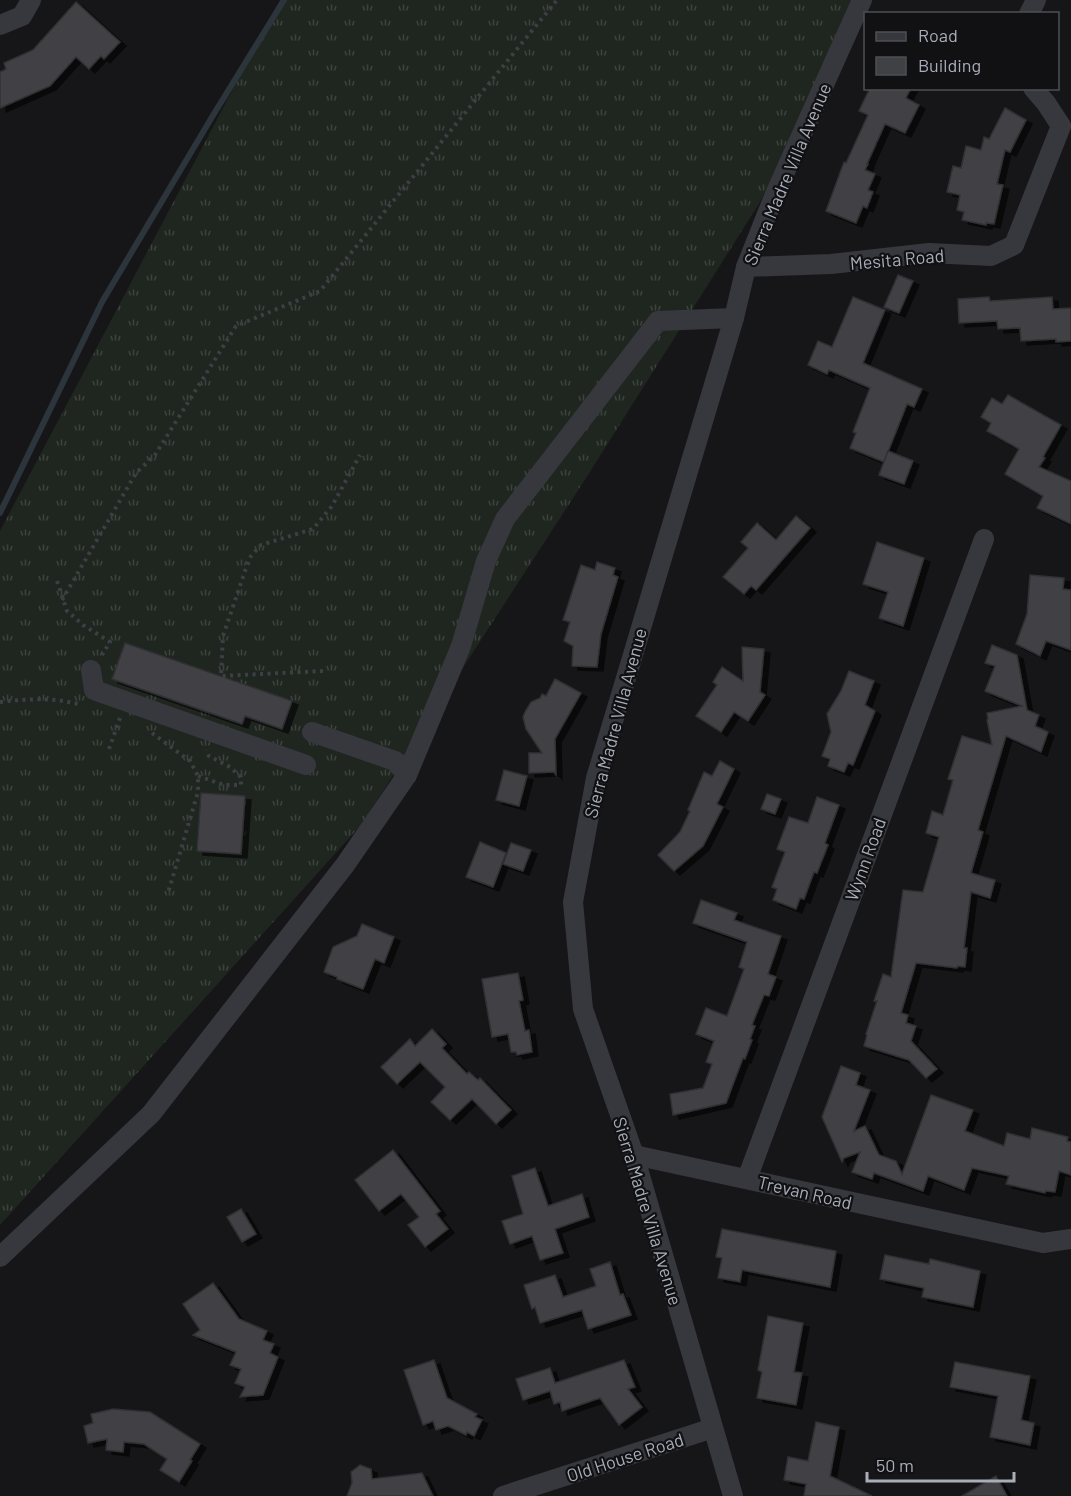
<svg xmlns="http://www.w3.org/2000/svg" width="1071" height="1496" viewBox="0 0 1071 1496" font-family="Barlow,sans-serif">
	<style>
		.grass { fill: url(#grass-tufts) }
		.lines { fill: none; stroke-linecap: round; stroke-linejoin: round }
		.stream { stroke: #2c353c; stroke-width: 6 }
		.building { fill: #404145; stroke: #303034; stroke-width: 1.5; filter: url(#shadow) }
		.path { stroke: #3d3f44; stroke-width: 4; stroke-dasharray: 3 4.5; stroke-linecap: butt }
		.minor { stroke: #37383d; stroke-width: 20 }
		.labels { text-anchor: middle; dominant-baseline: central; stroke-width: 4.5; stroke-linejoin: round; paint-order: stroke }
		.street-label { font-size: 18px; fill: #a8adb8; stroke: #111113 }
	</style>
	<defs>
		<pattern id="grass-tufts" width="24" height="20" patternUnits="userSpaceOnUse" patternTransform="scale(1.5)"><rect width="24" height="20" fill="#1e261f"/><path d="M3 7l-1-3M5 7V3M7 7l1-3M15 17l-1-3M17 17v-4M19 17l1-3" fill="none" stroke="#3c433d"/></pattern>
		<filter id="shadow"><feDropShadow dx="6" dy="4" stdDeviation="0" flood-color="#0009"/></filter>
	</defs>
	<rect width="100%" height="100%" fill="#161618"/>
	<path class="grass" d="M280 0H855L760 202 586 478 361 825 0 1225V531Z"/>
	<g class="lines">
		<path class="stream" d="M0 513 102 302 212 117 284 0"/>
	</g>
	<g class="building">
		<path d="M76 2 120 42 104 59 101 56 89 69 76 57 50 86 0 108V72L6 69 4 63 33 50Z"/>
		<path d="M870 88H911L906 98 919 105 905 133 885 124 867 164H868L865 170 875 174 868 190 873 192 867 208 863 206 856 223 826 211 844 162 846 163 868 115 859 111Z"/>
		<path d="M1005 108 1026 120 1010 152 1005 150 997 184 1003 185 994 224 986 223V225L962 220 964 212 957 210 960 195 947 192 953 166 961 168 966 146 981 150 984 137 989 139Z"/>
		<path d="M898 275 913 281 899 313 884 307Z"/>
		<path d="M853 297 885 310 863 363 922 389 914 407 907 404 884 462 850 448 856 433 853 432 870 388 829 370 827 374 808 365 818 341 832 347Z"/>
		<path d="M989 297 990 301 1052 297 1053 309 1071 308V341L1056 342V339L1021 341 1020 328 998 329 997 321 959 323 958 299Z"/>
		<path d="M1008 395 1061 425 1043 457 1045 458 1039 467 1071 481V524L1037 508 1043 496 1005 474 1019 449 987 431 991 423 981 417 992 398 1002 404Z"/>
		<path d="M888 451 913 461 904 484 879 475Z"/>
		<path d="M796 516 810 528 756 590 751 586 744 594 723 577 748 548 741 542 757 523 776 540Z"/>
		<path d="M877 542 924 558 903 626 879 618 888 592 863 584Z"/>
		<path d="M597 562 615 568 613 575 618 577 601 634 597 667 572 666 573 646 564 641 570 622 563 620 581 565 595 570Z"/>
		<path d="M1030 575 1064 578 1063 589 1071 590V650L1046 641 1040 656 1016 644 1027 614Z"/>
		<path d="M125 643 292 701 282 729 245 716 242 724 112 679Z"/>
		<path d="M992 645 1017 655 1027 710 1039 715 1035 726 1048 732 1041 752 1006 736 978 830 983 832 971 873 995 880 990 898 971 892 964 948H967L965 967 958 966 957 968 916 963 901 1013 908 1015 906 1023 916 1026 911 1041 937 1069 926 1078 909 1060 864 1046 867 1035 866 1034 877 1001H874L883 974 891 977 903 890 923 892 939 837 926 833 932 811 943 815 953 780 948 779 962 736 992 745 987 720 988 719 987 713 1022 706 985 691 995 666 985 663Z"/>
		<path d="M742 647 764 649 760 692 765 695 748 721 734 712 721 732 696 716 717 685 713 682 722 667 743 681Z"/>
		<path d="M849 671 874 681 865 705 875 711 853 765 848 763 844 772 828 766 830 759 822 756 831 732 827 714 841 691Z"/>
		<path d="M555 679 581 693 555 739 556 775 554 772 529 773V753H542L526 729 523 717 525 712 531 702 540 698 542 694 546 696Z"/>
		<path d="M720 761 734 769 717 804 723 807 703 846 674 871 658 855 680 832 690 811 688 810 704 772 712 776Z"/>
		<path d="M504 770 527 776 519 806 496 800Z"/>
		<path d="M201 793 245 796 241 854 197 851Z"/>
		<path d="M767 794 781 799 775 814 761 809Z"/>
		<path d="M817 797 839 805 825 843 828 845 817 873 814 872 804 899 800 898 796 909 773 900 777 889 772 887 785 852 777 849 789 817 808 823Z"/>
		<path d="M480 842 506 853 493 887 466 877Z"/>
		<path d="M511 843 531 850 523 871 503 864Z"/>
		<path d="M701 900 737 913 734 920 781 936 768 974 776 977 769 996 764 995 752 1025 755 1026 750 1039 752 1040 745 1059 743 1058 726 1103 673 1115 670 1094 703 1088 712 1064 706 1062 714 1041 696 1034 706 1008 727 1016 744 969 739 967 747 942 693 923Z"/>
		<path d="M362 924 394 937 384 963 375 959 363 989 337 979V977L324 972 333 947 357 936Z"/>
		<path d="M518 973 523 1000 519 1001 525 1031 529 1030 532 1052 517 1055 516 1052H511L508 1034 492 1037 482 979Z"/>
		<path d="M432 1029 446 1044 442 1048 467 1074 469 1072 478 1080 480 1078 511 1110 496 1124 472 1099 450 1120 431 1102 445 1087 420 1062 397 1084 381 1067 410 1039 415 1046Z"/>
		<path d="M841 1066 860 1073 856 1085 870 1090 854 1131 865 1126 879 1155 896 1161 902 1174 931 1095 973 1110 965 1131 1004 1146 1007 1133 1030 1139 1032 1128 1068 1137 1067 1141 1071 1142V1175L1059 1171 1055 1192 1046 1191 1045 1193 1006 1184 1009 1176 972 1168 964 1190 928 1176 923 1191 874 1173 872 1179 852 1172 860 1152 844 1158 842 1162 822 1117Z"/>
		<path d="M393 1150 440 1211 436 1214 448 1229 425 1247 408 1225 419 1217 401 1194 379 1211 355 1180Z"/>
		<path d="M535 1168 548 1206 582 1194 589 1217 555 1229 563 1253 540 1260 532 1236 510 1244 502 1221 523 1214 512 1176Z"/>
		<path d="M241 1209 256 1234 242 1242 227 1217Z"/>
		<path d="M722 1229 836 1251 830 1287 742 1270 740 1282 718 1278 722 1258 716 1257Z"/>
		<path d="M885 1255 929 1264 930 1259 980 1271 973 1307 922 1297 924 1288 880 1279Z"/>
		<path d="M610 1262 620 1295 623 1294 631 1315 588 1329 582 1310 540 1323 535 1307 532 1309 524 1285 555 1275 563 1297 596 1286 590 1269Z"/>
		<path d="M213 1283 239 1319 267 1331 263 1340 274 1344 270 1353 278 1357 263 1395 240 1397 245 1387 235 1383 241 1369 230 1365 236 1352 193 1335 200 1330 183 1304Z"/>
		<path d="M768 1316 803 1323 794 1372 802 1373 796 1405 757 1398 762 1372 758 1370Z"/>
		<path d="M434 1360 447 1398 477 1414 475 1417 482 1420 474 1436 467 1432 466 1435 448 1426 436 1430 433 1421 423 1425 404 1370Z"/>
		<path d="M624 1360 635 1387 628 1389 642 1407 619 1425 600 1398 562 1411 560 1402 554 1404 550 1391 523 1400 516 1379 550 1368 555 1383Z"/>
		<path d="M955 1362 1030 1376 1021 1420 1034 1423 1030 1445 990 1437 998 1396 950 1387Z"/>
		<path d="M113 1409 150 1412 200 1444 190 1460 192 1461 179 1482 160 1470 167 1459 144 1444 124 1442 123 1452 106 1450 107 1439 88 1443 84 1426 93 1423 91 1414Z"/>
		<path d="M816 1422 839 1427 830 1476 872 1496H804L806 1484 784 1480 788 1457 808 1461Z"/>
		<path d="M360 1465 371 1469 372 1479 422 1473 433 1496H347L352 1483 351 1472Z"/>
		<path d="M996 1476 1007 1496H962Z"/>
	</g>
	<g class="lines">
		<g class="path">
			<path d="M57 581 67 611 83 625 110 642 102 655"/>
			<path d="M62 600 136 473 155 455 236 326 320 291 557 0"/>
			<path d="M323 671 221 676 223 636 245 571 251 556 261 545 313 529 332 506 360 455"/>
			<path d="M0 702C28 699 54 697 81 705"/>
			<path d="M152 733 190 761 198 776V792L168 893"/>
			<path d="M109 749 120 718"/>
			<path d="M198 776 224 785H241V777L230 767 209 756 206 750"/>
		</g>
		<g class="minor">
			<path d="M1029 14 1036 0"/>
			<path d="M0 25 22 16 31 0"/>
			<path d="M746 267 831 264 929 253 991 256 1014 245 1061 126 1046 103 1033 88"/>
			<path d="M91 670 94 690 306 765"/>
			<path d="M312 732 395 761 407 775"/>
			<path d="M634 1155 1043 1243 1071 1239"/>
			<path d="M747 1179 984 539"/>
			<path d="M0 1257 151 1114 345 865 407 775 461 646 486 561 505 519 658 321 734 318"/>
			<path d="M503 1496 713 1428"/>
			<path d="M733 1496 634 1155 583 1009 573 902 596 778 734 318 746 267 775 194 862 0"/>
		</g>
	</g>
	<g class="labels">
		<g class="street-label">
			<text transform="translate(787 174) rotate(-67)">Sierra Madre Villa Avenue</text>
			<text transform="translate(897 259) rotate(-5)">Mesita Road</text>
			<text transform="translate(615 723) rotate(-75)">Sierra Madre Villa Avenue</text>
			<text transform="translate(865 859) rotate(-70)">Wynn Road</text>
			<text transform="translate(805 1192) rotate(13)">Trevan Road</text>
			<text transform="translate(648 1211) rotate(73)">Sierra Madre Villa Avenue</text>
			<text transform="translate(625 1457) rotate(-18)">Old House Road</text>
		</g>
	</g>
	<rect x="864" y="12" width="195" height="78" fill="#111113" stroke="#4d4f55" stroke-width="1.5"/>
	<rect x="876" y="32" width="30" height="9" fill="#37383d" stroke="#4d4f55" stroke-width="1.5"/>
	<text x="918" y="42" font-size="18" fill="#a8adb8">Road</text>
	<rect x="876" y="57" width="30" height="18" fill="#404145" stroke="#4d4f55" stroke-width="1.5"/>
	<text x="918" y="72" font-size="18" fill="#a8adb8">Building</text>
	<path d="M867 1472v9h147v-9" fill="none" stroke="#a8adb8" stroke-width="3"/>
	<text x="876" y="1472" font-size="18" fill="#a8adb8" stroke="#111113" stroke-width="4.5" paint-order="stroke">50 m</text>
</svg>
